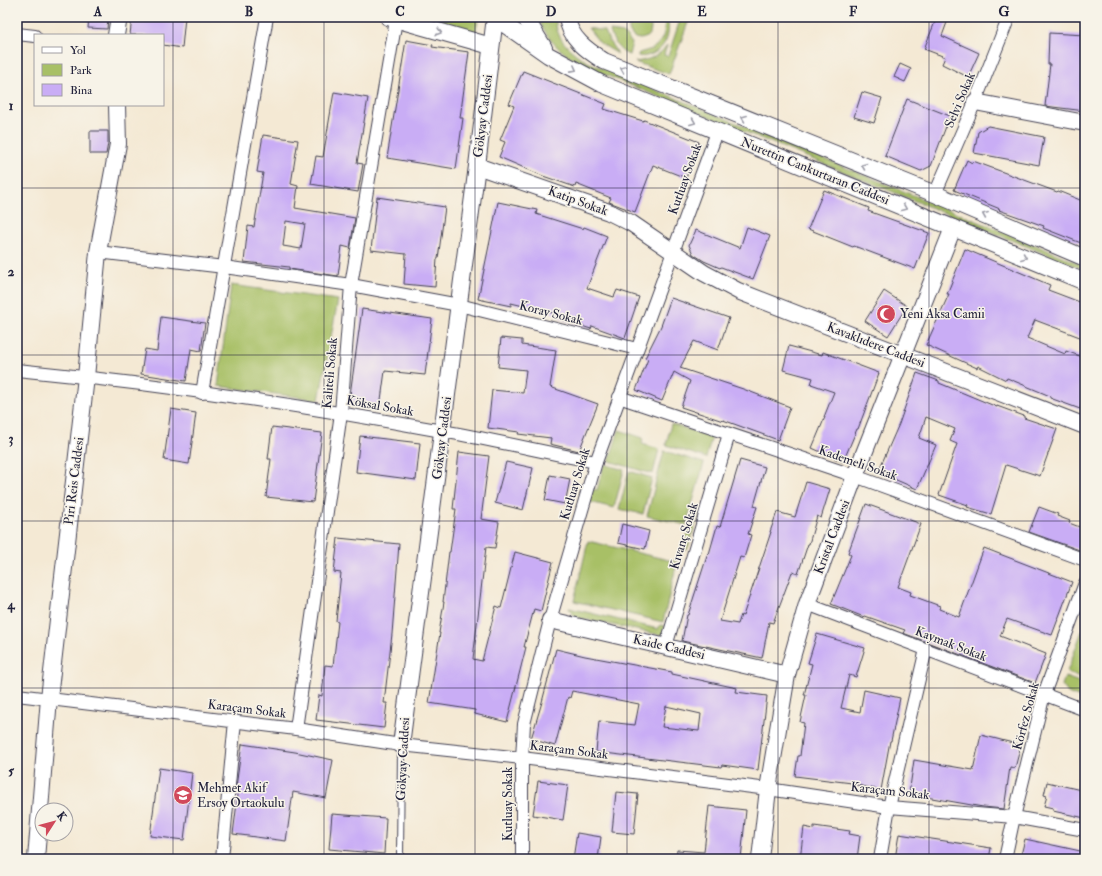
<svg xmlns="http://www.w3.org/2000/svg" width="1102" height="876" viewBox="0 0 1102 876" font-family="'IM FELL Double Pica',serif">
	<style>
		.green { fill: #a8c066; stroke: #657150 }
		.building { fill: #c9adf5; fill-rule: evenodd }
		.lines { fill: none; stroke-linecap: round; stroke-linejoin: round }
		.service-casing { stroke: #424052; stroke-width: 8 }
		.minor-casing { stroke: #424052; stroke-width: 14 }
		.tertiary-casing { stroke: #424052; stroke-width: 18 }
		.service { stroke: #fff; stroke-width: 6 }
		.minor { stroke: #fff; stroke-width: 12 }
		.tertiary { stroke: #fff; stroke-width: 16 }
		.oneway { stroke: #9c9ca7 }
		.grid { fill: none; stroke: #22223b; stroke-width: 1; stroke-opacity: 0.55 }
		.labels { text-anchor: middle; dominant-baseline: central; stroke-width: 3; stroke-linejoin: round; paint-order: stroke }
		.street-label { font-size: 13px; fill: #22223b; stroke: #f7f3e8 }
		.poi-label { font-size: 13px; fill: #22223b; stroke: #f7f3e8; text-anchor: start }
		.neatline { fill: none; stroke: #22223b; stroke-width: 1.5 }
		.grid-label { font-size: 13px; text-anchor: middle; font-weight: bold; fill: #22223b }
	</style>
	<rect width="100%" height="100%" fill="#f7f3e8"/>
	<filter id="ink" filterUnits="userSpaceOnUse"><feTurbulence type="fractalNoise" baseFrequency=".025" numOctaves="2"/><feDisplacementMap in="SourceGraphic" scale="8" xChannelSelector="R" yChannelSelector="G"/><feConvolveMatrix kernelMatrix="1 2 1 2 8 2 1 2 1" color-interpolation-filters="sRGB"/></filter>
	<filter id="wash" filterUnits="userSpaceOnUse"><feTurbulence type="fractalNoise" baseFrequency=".012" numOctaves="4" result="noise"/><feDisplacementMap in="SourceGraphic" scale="16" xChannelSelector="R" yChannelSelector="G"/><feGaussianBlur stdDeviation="0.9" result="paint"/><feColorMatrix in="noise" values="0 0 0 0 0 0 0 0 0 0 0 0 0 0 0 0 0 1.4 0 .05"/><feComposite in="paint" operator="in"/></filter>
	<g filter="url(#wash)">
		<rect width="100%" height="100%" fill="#f4e9d4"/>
		<g class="green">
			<circle cx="640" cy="28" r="11"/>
			<path d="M404 17H478V21L474 38Z"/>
			<path d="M537 17H556C554 39 571 51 587 62L1045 249 1085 266V270L630 85C603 73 569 63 550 39 545 32 541 24 537 17Z"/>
			<path d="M663 17H667C671 31 667 46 654 53 649 56 643 57 638 56V54L639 53C642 52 646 51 649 50 662 45 668 30 663 17Z"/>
			<path d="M681 17H690L669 74 635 62C648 60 659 57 667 45L664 55 668 56Z"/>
			<path d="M588 28 605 31 609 41 618 54 600 43Z"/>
			<path d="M610 31 623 33 632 43 629 55C619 51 613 42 610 31Z"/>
			<path d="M231 285 338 300 319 400 218 386Z"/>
			<path d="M671 424 712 437 706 458 666 445Z"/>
			<path d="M619 430 643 438 642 444 659 449 653 474 609 461Z"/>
			<path d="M664 451 704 463 686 525 647 516Z"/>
			<path d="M604 464 624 470 614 508 590 502 592 489 597 490Z"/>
			<path d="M629 471 652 478 643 514 619 509Z"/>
			<path d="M696 508 700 509 687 550 683 549Z"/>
			<path d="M588 541 677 562 663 622 574 601Z"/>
			<path d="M569 608 658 629 660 625 665 626 663 634 660 635 575 617Z"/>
			<path d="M1082 631 1085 632V679L1067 672Z"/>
			<path d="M1065 677 1085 684V700L1068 693 1062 685Z"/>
		</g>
		<g id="blocks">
			<g class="building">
				<path d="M89 17H108L107 29 88 28Z"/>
				<path d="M132 17H185L182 48 163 45V35H130Z"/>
				<path d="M937 17H949L942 36 979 53 968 77 942 64 945 57 924 49Z"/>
				<path d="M1049 33 1085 35V111L1045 106 1050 64H1048Z"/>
				<path d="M406 40 433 45 432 47 469 52 460 118H463L456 169 387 158Z"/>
				<path d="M900 64 911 69 905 82 894 77Z"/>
				<path d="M523 71 606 104 604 109 643 121 644 120 699 142 686 178 653 165 635 212 609 202 611 198 576 184 575 187 543 176 499 157 505 142 500 140 514 106 509 104Z"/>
				<path d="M334 92 368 98 357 163 363 164 358 192 311 184 316 156 323 157Z"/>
				<path d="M862 92 882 98 874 123 854 117Z"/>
				<path d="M907 99 950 116 931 166 921 171 885 156Z"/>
				<path d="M988 126 1044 137 1039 165 974 153 978 132Z"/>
				<path d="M90 131H108V143L106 154H90Z"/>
				<path d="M263 135 298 140 291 184 298 186 295 208 355 218 350 248 342 246 338 276 289 269V267L244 262 248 226 254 227 263 173 257 172ZM286 221 305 224 301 249 283 246Z"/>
				<path d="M967 160 972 163 973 161 1057 192 1058 191 1085 202V231L1081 243 1043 228 1044 226 999 210 1000 209 954 190Z"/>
				<path d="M824 190 869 208 868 211 929 233 915 269 854 246 853 247 808 229Z"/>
				<path d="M377 197 445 207 438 259H437L435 287 404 284 406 254 371 250Z"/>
				<path d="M498 202 537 210 536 214 583 229 584 227 607 236 587 288 614 297 617 290 639 297 625 338 592 326 591 329 560 319 561 315 511 303V306L478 299Z"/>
				<path d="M747 227 770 236 753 279 721 267 720 268 704 261 693 254 689 245 696 230 740 248Z"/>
				<path d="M965 249 1050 285 1048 290 1085 304V339L1035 320 1027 338 1065 354 1066 351 1085 358V394L1080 409 1050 398V396L1007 378 1006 380 978 366 977 368 926 345 949 294H947Z"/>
				<path d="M884 291 907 306 888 336 865 321Z"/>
				<path d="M671 298 729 318 718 350 694 341 680 368 743 389 790 407 778 440 723 420V421L681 407 690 381 674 372 662 401 636 390 648 359 645 358 661 326Z"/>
				<path d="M362 309 432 319 425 375 385 371 380 407 349 402Z"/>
				<path d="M161 317 205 323 201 351 191 349 186 381 141 374 145 349 157 351Z"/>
				<path d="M501 338 522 340V345L556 350 550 387 598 404 579 451 550 444 551 438 518 434 519 432 488 428 492 390 523 393 526 370 498 367Z"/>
				<path d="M789 346 822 355 823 352 879 373 858 429H857L843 462 812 448 825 417H824L834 392 811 384 813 378 783 370Z"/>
				<path d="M917 373 939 381V383L997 407V406L1024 416V418L1057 429 1040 476 1006 465 991 514 967 507 968 505 939 495 957 444 950 441 955 429 926 417 919 438 936 445 917 489 878 472 899 424Z"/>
				<path d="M171 409 196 413 189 464 164 460Z"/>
				<path d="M272 427 322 433 313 502 266 497 271 459H268Z"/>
				<path d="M360 436 420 443 416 480 356 472Z"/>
				<path d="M459 452 489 456 481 519 499 522 495 548 486 547 473 659 482 661 496 606 501 608 515 552 553 562 541 611 534 609 524 647H526L507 722 475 714V710L429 703 440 633H439L444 602H443L449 552H450L456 509H453Z"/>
				<path d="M740 460 765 467 754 506 757 507 748 534 751 535 744 558 740 557 720 621 738 624 741 615 743 616 771 532H770L777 512 795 517 806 482 830 489 821 518 817 516 809 544H808L798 574 792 572 773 623 769 622 762 658 682 641 687 615H688L708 553 709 554 717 526 720 527Z"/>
				<path d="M506 462 533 468 523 510 495 503Z"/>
				<path d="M550 475 570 479 565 504 545 500Z"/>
				<path d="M866 504 921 524 898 587 911 592 910 595 940 606 939 609 959 617 984 548 1072 582 1052 635 1007 619 1000 636 1046 654 1035 683 903 633 905 630 865 616 864 617 831 604 851 555 848 553Z"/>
				<path d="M1039 507 1058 514 1057 516 1070 521 1069 523 1085 529V552L1029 532Z"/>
				<path d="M622 524 649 531 645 549 618 543Z"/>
				<path d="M338 538 399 544 392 634 384 703H387L384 728 316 720 319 695 322 696 325 665 333 666 338 622 336 621 341 573 334 572Z"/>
				<path d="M817 634 865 648 856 677 849 675 841 708 860 712 864 690 900 698 891 741H890L881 790 852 784V783L795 776 798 756H800L804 723 800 722 806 695H804L812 664 808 663Z"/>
				<path d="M556 649 585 656 672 672V674L737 688 736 692 767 696 758 770 722 765 721 767 596 752 599 721 635 725 639 704 572 691 570 698 568 697 555 746 531 739 542 702ZM666 706 701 714 699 731 662 727Z"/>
				<path d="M981 735 1021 745 1015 768 1010 767 1004 809 983 807 909 794 914 760 973 770Z"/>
				<path d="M242 744 295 752 333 760 326 798 293 792 286 841 233 834 239 787H236Z"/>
				<path d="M159 768 192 773 184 840 150 836Z"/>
				<path d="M538 781 568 785 563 820 533 815Z"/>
				<path d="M1047 782 1085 791V818L1053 811V808L1044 806 1047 796 1044 795Z"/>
				<path d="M616 792 638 794 634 834 612 832Z"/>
				<path d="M709 806 746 810 741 859H676L677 850 704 852Z"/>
				<path d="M332 814 386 818 384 854 329 849Z"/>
				<path d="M814 826 850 831 849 834 860 836 857 859H800L804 827 814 829Z"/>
				<path d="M577 833 601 837 598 859H573Z"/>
				<path d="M899 834 991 848 989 859H895Z"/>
				<path d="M1025 839 1085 852V859H1020Z"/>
			</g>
		</g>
	</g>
	<g filter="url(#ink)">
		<use href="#blocks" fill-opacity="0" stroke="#424052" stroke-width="1"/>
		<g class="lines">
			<defs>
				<path id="service" d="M400 859 401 746"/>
				<g id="minor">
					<path d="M17 34 35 36"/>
					<path d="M935 194 975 102 1009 17"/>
					<path d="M98 252 224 267 351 285 459 305 637 349"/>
					<path d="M17 370C159 384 301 405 442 431 493 440 544 452 596 462"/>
					<path d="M202 393 267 17"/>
					<path d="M619 397 855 476 1085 560"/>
					<path d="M807 604 1085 710"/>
					<path d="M666 646 729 434"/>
					<path d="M17 695 296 729 401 745 522 758 768 789 889 807 1014 817 1085 830"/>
					<path d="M296 729 341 413 351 285 396 20"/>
					<path d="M222 859 235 721"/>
					<path d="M522 859V758L524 724 550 620 596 462 717 132"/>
					<path d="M880 859 889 807 926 649"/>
					<path d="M1005 859 1014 817 1044 694 1085 583"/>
				</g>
				<g id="tertiary">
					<path d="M388 17 491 46"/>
					<path d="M494 17 548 55 602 84 1085 282"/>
					<path d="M525 17 544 48"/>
					<path d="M567 17C569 38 588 51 604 61L935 194 1085 258"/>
					<path d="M116 35 119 17"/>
					<path d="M975 102 1085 123"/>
					<path d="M477 166 609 212 631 223 704 273 738 291 1085 426"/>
					<path d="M550 620 787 675"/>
					<path d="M401 745 477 166 495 17"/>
					<path d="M36 859 49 698 86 377 98 252 118 144 117 105"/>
					<path d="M760 859 768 789 787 675 807 604 855 476 953 228"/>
				</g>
			</defs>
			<use href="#service" class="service-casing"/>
			<use href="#minor" class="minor-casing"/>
			<use href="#tertiary" class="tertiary-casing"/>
			<use href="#service" class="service"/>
			<use href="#minor" class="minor"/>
			<use href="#tertiary" class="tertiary"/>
		</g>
		<defs><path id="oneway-chevron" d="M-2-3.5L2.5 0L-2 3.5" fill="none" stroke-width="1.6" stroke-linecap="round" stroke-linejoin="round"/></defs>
		<g class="oneway">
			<use href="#oneway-chevron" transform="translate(439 32) rotate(16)"/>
			<use href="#oneway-chevron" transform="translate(574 69) rotate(28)"/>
			<use href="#oneway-chevron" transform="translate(623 69) rotate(-157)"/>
			<use href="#oneway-chevron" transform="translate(744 118) rotate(-158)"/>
			<use href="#oneway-chevron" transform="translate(693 122) rotate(22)"/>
			<use href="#oneway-chevron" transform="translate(864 166) rotate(-158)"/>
			<use href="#oneway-chevron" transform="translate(904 208) rotate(22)"/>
			<use href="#oneway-chevron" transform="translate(985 215) rotate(-157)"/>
			<use href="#oneway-chevron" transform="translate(1024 257) rotate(22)"/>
		</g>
	</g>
	<path class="grid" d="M173 17V859M324 17V859M475 17V859M627 17V859M778 17V859M929 17V859M17 188H1085M17 355H1085M17 521H1085M17 688H1085"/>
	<defs>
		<symbol id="mosque-disc" viewBox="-11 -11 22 22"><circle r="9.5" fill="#d1495b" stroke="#f7f3e8"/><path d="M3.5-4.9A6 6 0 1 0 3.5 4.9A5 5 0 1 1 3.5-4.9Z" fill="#fff"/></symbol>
		<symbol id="school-disc" viewBox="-11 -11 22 22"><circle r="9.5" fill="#d1495b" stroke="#f7f3e8"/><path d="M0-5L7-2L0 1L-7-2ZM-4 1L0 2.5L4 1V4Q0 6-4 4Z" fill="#fff"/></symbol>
	</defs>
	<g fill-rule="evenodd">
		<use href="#mosque-disc" x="875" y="303" width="22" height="22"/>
		<use href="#school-disc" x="172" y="784" width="22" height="22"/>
	</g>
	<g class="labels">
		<g class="street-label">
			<text transform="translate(960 100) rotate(-67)">Selvi Sokak</text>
			<text transform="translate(483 116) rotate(-83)">Gökyay Caddesi</text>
			<text transform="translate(815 171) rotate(22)">Nurettin Cankurtaran Caddesi</text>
			<text transform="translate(685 179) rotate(-70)">Kutluay Sokak</text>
			<text transform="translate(578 201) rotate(20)">Katip Sokak</text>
			<text transform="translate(551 313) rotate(14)">Koray Sokak</text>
			<text transform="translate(876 345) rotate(21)">Kavaklıdere Caddesi</text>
			<text transform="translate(330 373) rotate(-85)">Kaliteli Sokak</text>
			<text transform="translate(380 406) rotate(10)">Köksal Sokak</text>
			<text transform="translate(442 438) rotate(-83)">Gökyay Caddesi</text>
			<text transform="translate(858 463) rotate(19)">Kademeli Sokak</text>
			<text transform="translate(74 481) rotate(-83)">Piri Reis Caddesi</text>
			<text transform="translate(575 484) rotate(-73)">Kutluay Sokak</text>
			<text transform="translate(684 536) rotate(-73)">Kıvanç Sokak</text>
			<text transform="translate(832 537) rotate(-69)">Kristal Caddesi</text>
			<text transform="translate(951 644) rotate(21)">Kaymak Sokak</text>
			<text transform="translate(669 647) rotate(13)">Kaide Caddesi</text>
			<text transform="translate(247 709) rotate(7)">Karaçam Sokak</text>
			<text transform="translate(1026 716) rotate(-75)">Körfez Sokak</text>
			<text transform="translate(569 750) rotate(7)">Karaçam Sokak</text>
			<text transform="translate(403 759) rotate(-87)">Gökyay Caddesi</text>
			<text transform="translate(890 791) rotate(6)">Karaçam Sokak</text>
			<text transform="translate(508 804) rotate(-90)">Kutluay Sokak</text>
		</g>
		<g class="poi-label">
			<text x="900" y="314">Yeni Aksa Camii</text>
			<text x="197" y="788">Mehmet Akif<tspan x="197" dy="15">Ersoy Ortaokulu</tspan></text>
		</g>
	</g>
	<rect width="1102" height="876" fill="none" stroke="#f7f3e8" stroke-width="44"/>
	<rect x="34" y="34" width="130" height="72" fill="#f7f3e8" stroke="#a29fa3"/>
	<rect x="42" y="47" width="20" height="6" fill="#ffffff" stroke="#a29fa3"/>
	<text x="70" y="54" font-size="12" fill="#22223b">Yol</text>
	<rect x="42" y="64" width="20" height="12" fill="#a8c066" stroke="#a29fa3"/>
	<text x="70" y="74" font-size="12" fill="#22223b">Park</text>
	<rect x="42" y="84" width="20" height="12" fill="#c9adf5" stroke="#a29fa3"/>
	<text x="70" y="94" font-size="12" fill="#22223b">Bina</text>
	<g transform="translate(54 822) rotate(54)"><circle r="19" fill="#f7f3e8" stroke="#a29fa3"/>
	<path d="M0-3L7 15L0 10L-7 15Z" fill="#d1495b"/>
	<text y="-6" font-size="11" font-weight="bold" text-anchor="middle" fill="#22223b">K</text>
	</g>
	<rect x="22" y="22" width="1058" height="832" class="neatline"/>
	<g class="grid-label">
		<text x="98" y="16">A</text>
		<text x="249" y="16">B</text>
		<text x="400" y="16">C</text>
		<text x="551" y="16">D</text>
		<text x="702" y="16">E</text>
		<text x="853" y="16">F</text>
		<text x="1004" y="16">G</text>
		<text x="11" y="110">1</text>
		<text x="11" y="276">2</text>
		<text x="11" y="443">3</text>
		<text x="11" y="609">4</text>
		<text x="11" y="775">5</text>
	</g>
</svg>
